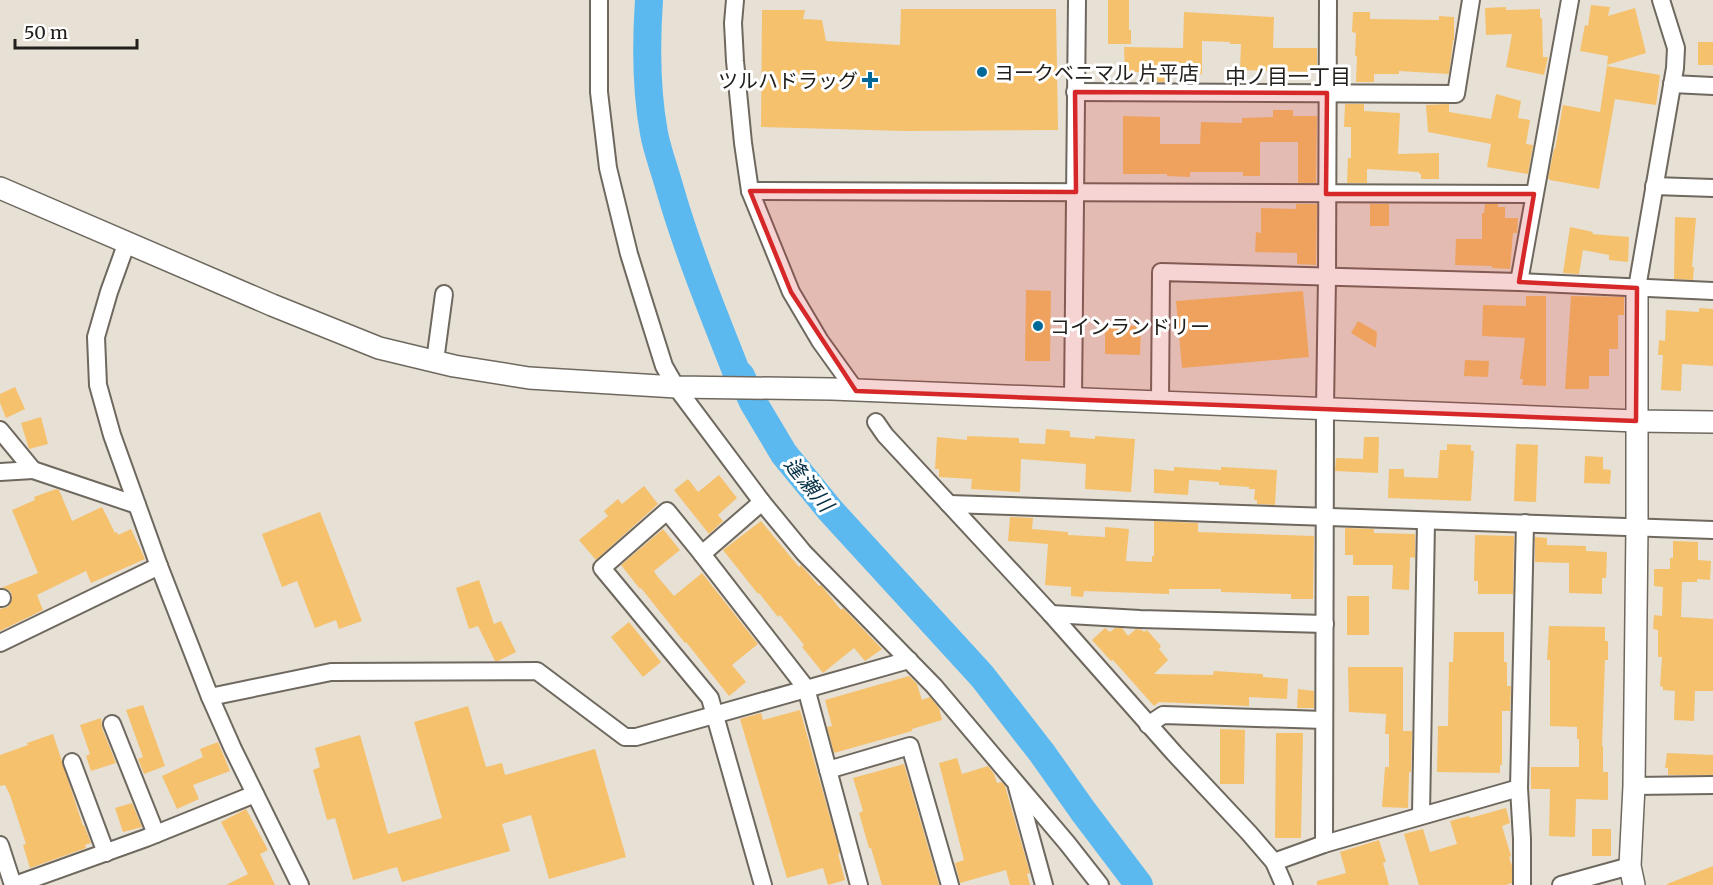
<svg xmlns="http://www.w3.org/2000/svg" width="1713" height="885" viewBox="0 0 1713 885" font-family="Merriweather,'Noto Sans JP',serif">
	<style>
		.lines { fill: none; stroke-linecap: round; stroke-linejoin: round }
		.river { stroke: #5cb9f0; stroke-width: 28 }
		.building { fill: #f5c16c }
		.minor-casing { stroke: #6e685f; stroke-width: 20 }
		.tertiary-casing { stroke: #6e685f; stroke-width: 24 }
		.minor { stroke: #fff; stroke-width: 16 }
		.tertiary { stroke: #fff; stroke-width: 21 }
		.marked { fill: #d62828; fill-opacity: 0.2; stroke: #d62828; stroke-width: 4.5; stroke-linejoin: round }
		.poi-dot { fill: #006997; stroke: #fff; stroke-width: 2 }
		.labels { text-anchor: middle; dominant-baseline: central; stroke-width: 6; stroke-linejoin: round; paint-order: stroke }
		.poi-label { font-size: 20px; fill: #22201c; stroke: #fff; text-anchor: start }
		.neighbourhood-label { font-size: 21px; fill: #22201c; stroke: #fff }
		.water-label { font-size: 21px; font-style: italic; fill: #063147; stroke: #fff }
	</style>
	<rect width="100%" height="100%" fill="#e7e0d5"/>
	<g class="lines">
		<path class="river" d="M649 0C646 44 646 90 654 133 657 150 664 168 669 186 687 249 712 310 736 371L741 376 753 402 784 454 830 510 982 676 1042 753 1083 811 1139 885"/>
	</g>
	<g class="building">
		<path d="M1108 0H1129V30H1131V44H1108Z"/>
		<path d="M1591 5 1610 7 1608 16 1635 8 1646 53 1607 65 1608 56 1580 51 1585 25 1588 26Z"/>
		<path d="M1506 7V10L1540 9V18H1542L1543 57H1548L1544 75 1506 67 1512 34 1486 35 1485 8Z"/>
		<path d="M901 9H1056L1058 130 905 131 761 127 762 10H805L803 19 822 20 826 41 900 45Z"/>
		<path d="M1184 12 1274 17 1273 48H1317V72L1240 70 1241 44H1230V42L1202 41V74H1172V82H1157V72H1125L1124 47 1183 48Z"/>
		<path d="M1353 12H1370V19L1439 20V16L1454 17V40H1453L1449 74 1399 71V74H1374V82H1356L1357 56H1355L1356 33 1352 32Z"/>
		<rect x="1698" y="42" width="15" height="23"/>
		<path d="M1607 66 1660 75 1656 105 1615 99 1599 189 1550 180 1548 178 1554 149H1555L1563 105 1600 112Z"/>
		<path d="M1496 94 1521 101 1518 118 1530 120 1526 144 1533 145 1528 174 1487 167 1491 144 1428 132 1426 105 1449 104V112L1491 119Z"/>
		<path d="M1345 104H1364V111L1400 113 1398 154 1439 153V179H1421V174H1419V172L1367 169V183H1347L1348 158H1351V127H1344Z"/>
		<path d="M1273 110H1293V116H1317L1316 183H1298V142H1260V176H1243V172H1190V177L1167 176V174H1123V116L1160 117V144H1200L1201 122 1242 123V118L1273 117Z"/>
		<path d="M1296 204H1317L1316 265 1297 264V253L1255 252 1256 232 1261 233V208L1296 209Z"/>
		<rect x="1370" y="204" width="19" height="22"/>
		<path d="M1485 204H1498V207H1505V218H1518L1517 233H1513L1510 269 1492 268V266L1455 265 1456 239H1482V213H1484Z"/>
		<path d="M1675 217 1696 218 1692 267H1694L1693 280 1674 279Z"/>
		<path d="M1570 227 1593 232 1592 234 1629 237 1628 262 1609 260V255L1583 250 1579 274 1563 273Z"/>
		<path d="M1026 290 1051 291 1050 361H1025Z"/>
		<path d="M1303 291 1309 357 1182 368 1176 301Z"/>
		<path d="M1526 296H1546V386L1522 385 1523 379H1520L1525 338 1482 336 1483 305 1526 306Z"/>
		<path d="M1571 296 1624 297V315H1618V349H1609V376H1589V389H1565Z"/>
		<path d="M1699 308 1713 309V366L1682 364 1681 391 1661 390 1663 355H1658L1659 340 1665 341 1666 310 1699 312Z"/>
		<path d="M1358 321 1377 332 1376 348 1351 333Z"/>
		<path d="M1105 325 1141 326 1140 355 1105 354Z"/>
		<path d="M1465 360 1489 361 1488 377 1464 376Z"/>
		<path d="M15 387 25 409 6 418 0 403V394Z"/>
		<path d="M41 417 48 444 29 449 21 423Z"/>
		<path d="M1046 429 1070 431V437L1095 439V436L1135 439 1131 492 1085 489 1086 464 1021 459 1020 492 971 489 972 479 939 477V469H935L937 437 967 440V436L1019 438V443L1045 444Z"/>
		<path d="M1364 437H1379L1378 473 1335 471 1336 458 1363 459Z"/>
		<path d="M1447 444 1471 445V451H1474L1471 501 1388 498 1389 469H1404V477L1438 478 1440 450H1447Z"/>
		<path d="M1516 444 1538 445 1536 502 1514 501Z"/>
		<path d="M1585 456 1603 457V469L1611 470 1610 484 1584 483Z"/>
		<path d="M1174 467 1221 470V467L1277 470 1275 505 1257 504V500H1254L1255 489H1249V487L1219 485V482L1189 480 1188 495 1154 493V469L1174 471Z"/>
		<path d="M719 475 737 498 718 515 723 521 709 534 674 490 688 479 698 492Z"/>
		<path d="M644 486 658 504 596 560 579 540 608 516 604 511 618 499 622 504Z"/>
		<path d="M56 489 59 490 72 521 102 507 115 533 117 532 118 535 131 529 145 559 91 583 86 571 37 595 43 610 0 631V609L8 607 12 599 11 592 7 589 1 588 38 573 12 510 35 500 34 497Z"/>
		<path d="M320 512 362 621 339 629 336 620 315 628 297 581 282 587 262 534Z"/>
		<path d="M1010 517 1033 518 1032 529 1068 532V535L1105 537V527L1129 529 1126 561 1152 562V556H1154V521L1198 523V532L1314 536 1313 599H1291V594L1221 592V589H1169V594L1084 591 1083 597 1071 596V587L1045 585 1048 544 1008 541Z"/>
		<path d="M761 521 799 567 801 565 819 586 821 585 841 610 843 608 882 649 865 661 854 648 823 673 802 647 804 645 780 615 778 617 759 593 758 594 723 550Z"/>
		<path d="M1345 528 1374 529V533L1415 534V558L1410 557 1409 590 1392 589 1393 565H1353V555H1345Z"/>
		<path d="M663 529 680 550 654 571 657 576 674 596 702 573 758 644 732 665 746 682 729 696 686 642 685 643 641 588 640 589 621 565Z"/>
		<path d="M1475 535 1514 536 1513 594H1478V581H1474Z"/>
		<path d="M1535 537 1547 538V545L1586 546V551L1607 552 1606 578H1602V594L1569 593V563L1535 562Z"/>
		<path d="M1673 541 1698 542V560L1711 561 1710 580 1697 579V582H1682L1681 617 1713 619V691H1695L1694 721 1674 720 1675 691 1663 690V687L1660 686 1662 657H1658V630L1653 629 1654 615 1662 616 1663 587 1654 586V569H1670V558H1673Z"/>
		<path d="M479 580 494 624 501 621 516 652 498 661H495L478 626 469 629 456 588Z"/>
		<rect x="1347" y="596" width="22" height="39"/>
		<path d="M629 622 661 662 643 677 611 637Z"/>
		<path d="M1549 626 1605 627V641H1608V660H1605L1602 746H1603V772H1608V800L1576 799 1575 837 1549 836 1550 789H1531V767H1579V739H1577V727L1550 726V660H1547Z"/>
		<path d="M1105 628 1110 632 1115 628H1122L1128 636 1136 629 1142 630 1144 632 1147 630 1161 646 1159 649 1168 660 1154 674 1213 675 1214 671 1263 674V677L1288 679 1287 699 1249 697V706L1159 702 1154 706 1113 660 1111 661 1092 640Z"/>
		<path d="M1454 632H1504V662H1507V686H1511L1510 711H1502V765H1500V773L1437 772 1438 726H1448L1449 662H1453Z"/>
		<path d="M1348 667H1403V731H1412L1411 772H1409L1408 808 1382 807 1385 767H1389V734H1385L1386 714 1349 712Z"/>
		<path d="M909 676 917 684 922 700 930 697 939 708 942 720 912 729V731L834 753 827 727 832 726 825 700Z"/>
		<path d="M1298 689 1314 691V708H1297Z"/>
		<path d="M143 705 165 766 144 774 138 759 143 757 126 710Z"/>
		<path d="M468 706 486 767 502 763 505 775 595 749 626 857 549 879 531 815 502 824 510 851 402 882 397 867 353 880 335 818 327 820 313 770 320 767 315 748 360 735 388 834 442 818 414 722Z"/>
		<path d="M800 710 840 853 838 854 845 880 828 885 823 868 787 878 740 719 761 713 763 720Z"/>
		<path d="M101 718 102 728 116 763 91 771 86 756 90 754 80 725Z"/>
		<path d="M1220 729 1245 730 1244 784H1220Z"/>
		<path d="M1276 733H1303L1301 838H1275Z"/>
		<path d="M53 734 83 826 84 825 91 843 85 845 86 848 30 868 23 845 26 844 10 795 5 785 0 786V755L28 745 27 743Z"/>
		<path d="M218 742 230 771 193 785 199 799 177 809 162 776 203 757 200 749Z"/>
		<path d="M1667 753 1713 755V775H1668V768H1665Z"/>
		<path d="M957 758 962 774 988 766 994 774 997 783 1002 782 1005 786 1030 873 1027 874 1030 885H1010L1006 870 960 883 955 863 964 860 939 763Z"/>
		<path d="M904 764 939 885H882L871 848H869L859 813 863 811 853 778Z"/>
		<path d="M132 803 142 827 123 832 115 808Z"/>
		<path d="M1506 808 1510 823 1502 826 1511 856 1509 857 1512 866V883L1506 885H1419L1404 834 1423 829 1430 852 1457 844 1450 821 1469 816 1470 818Z"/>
		<path d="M246 809 268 850 260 854 275 885H226L248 874 221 822Z"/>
		<rect x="1592" y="829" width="19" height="27"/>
		<path d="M1379 840 1386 862 1383 863 1389 885H1317V881L1346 873 1340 852Z"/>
		<path d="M1713 866V885H1667V884Z"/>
	</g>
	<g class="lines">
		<defs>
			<g id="minor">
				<path d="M599 0V92L608 168 629 254 642 296 664 366 676 387 762 502 804 553 934 686 1067 843 1100 885"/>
				<path d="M735 0 733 23 735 61 743 143 750 191 791 292 820 341 856 391"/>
				<path d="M1672 84 1713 86"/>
				<path d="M1075 92 1456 94 1471 0"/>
				<path d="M1654 186 1713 188"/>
				<path d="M750 191 1534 194"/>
				<path d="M127 242 109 292 96 337 98 385 112 435 159 566 210 697 233 749 300 885"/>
				<path d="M1519 282 1570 0"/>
				<path d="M1637 288 1675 68 1676 48 1661 0"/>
				<path d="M435 361 444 294"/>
				<path d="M1073 399 1077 0"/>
				<path d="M1160 401 1161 272 1519 282 1713 291"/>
				<path d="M876 422 885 435 1051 614 1174 753 1249 833 1274 862 1284 885"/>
				<path d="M0 430 33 470 137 505"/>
				<path d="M0 472 33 470"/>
				<path d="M762 502 702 554 667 511 602 568 710 698 763 885"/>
				<path d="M949 504 1713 530"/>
				<path d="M702 554 806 688 859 885"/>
				<path d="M0 598H2"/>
				<path d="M1051 614 1140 619 1325 624"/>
				<path d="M0 643 159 566"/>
				<path d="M210 697 331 672 537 671 625 737H636L909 660"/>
				<path d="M112 724 156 834"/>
				<path d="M1148 725 1163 715 1324 720"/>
				<path d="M72 762 106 853"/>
				<path d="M828 770 910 746 950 885"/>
				<path d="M1634 786 1713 785"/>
				<path d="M1017 787 1044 885"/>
				<path d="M1421 815 1426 521"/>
				<path d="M1324 844 1325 408 1327 277 1328 0"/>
				<path d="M0 845 13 885"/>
				<path d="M1274 862 1324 844 1519 788"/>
				<path d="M15 885 146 838 255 794"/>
				<path d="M1522 885V839L1519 788 1525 523"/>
				<path d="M1561 885 1630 866"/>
			</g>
			<g id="tertiary">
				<path d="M0 188 272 305 379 348 454 366 529 378 676 387 832 389 1636 421 1713 422"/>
				<path d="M1634 885 1630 866 1634 786 1637 527V288"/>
			</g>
		</defs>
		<use href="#minor" class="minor-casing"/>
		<use href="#tertiary" class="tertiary-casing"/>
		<use href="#minor" class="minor"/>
		<use href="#tertiary" class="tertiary"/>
	</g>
	<path class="marked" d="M1075 92 1327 93 1326 194H1534L1519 282 1637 288 1636 421 856 391 791 292 750 191 1076 192Z"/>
	<g class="poi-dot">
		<circle cx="982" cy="72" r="6"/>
		<path d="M867 71h6v6h6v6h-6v6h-6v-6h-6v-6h6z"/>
		<circle cx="1038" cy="326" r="6"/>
	</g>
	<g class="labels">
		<g class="poi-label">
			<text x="994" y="72">ヨークベニマル 片平店</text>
			<text x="858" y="80" text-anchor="end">ツルハドラッグ</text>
			<text x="1050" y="326">コインランドリー</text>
		</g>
		<g class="neighbourhood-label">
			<text x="1288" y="76">中ノ目一丁目</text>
		</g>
		<g class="water-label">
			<text transform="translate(809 484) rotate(51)">逢瀬川</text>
		</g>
	</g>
	<path d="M15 39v9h122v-9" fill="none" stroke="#22201c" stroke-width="3"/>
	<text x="24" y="39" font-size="18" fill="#22201c" stroke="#ffffff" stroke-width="4.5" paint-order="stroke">50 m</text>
</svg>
